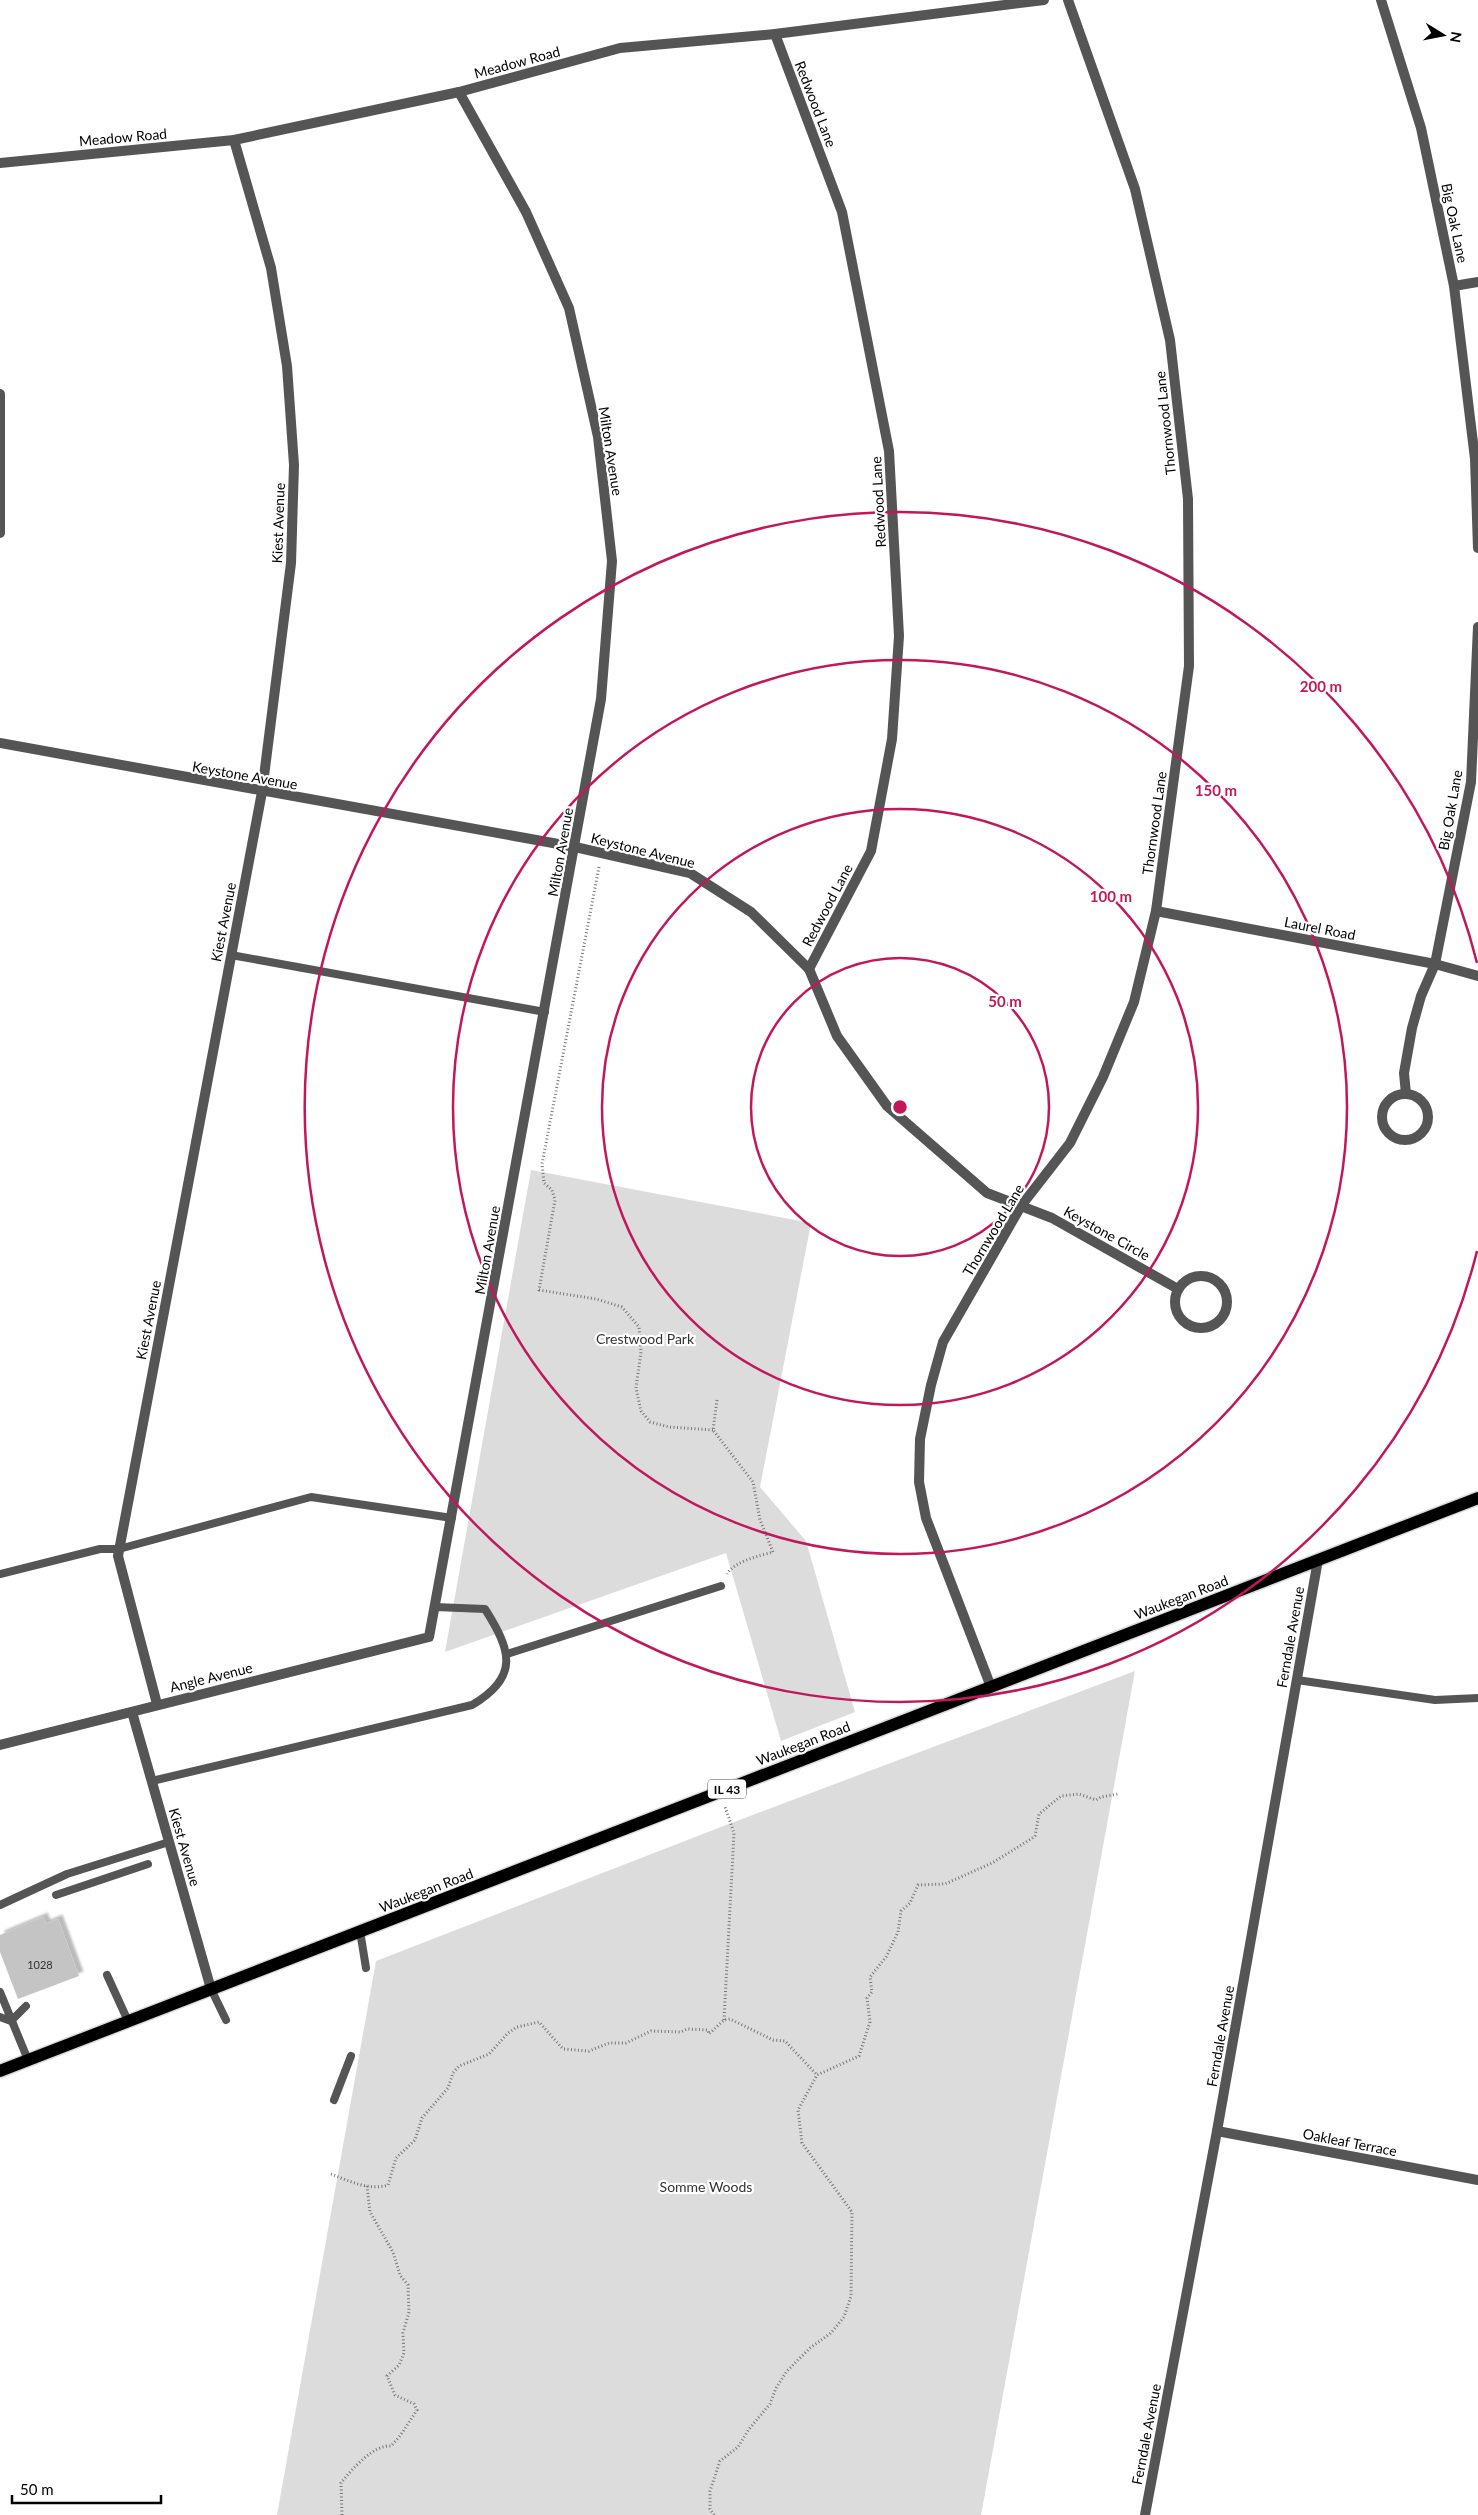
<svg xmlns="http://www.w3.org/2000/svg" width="1478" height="2515" viewBox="0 0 1478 2515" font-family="Lato,sans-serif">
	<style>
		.green { fill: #dcdcdc }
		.building { fill: #c4c4c4; filter: url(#shadow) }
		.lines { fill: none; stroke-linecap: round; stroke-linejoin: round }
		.primary-casing { stroke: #dbdbdb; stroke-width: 15 }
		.path { stroke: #777; stroke-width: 3; stroke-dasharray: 1 2.5; stroke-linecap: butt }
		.lane { stroke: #555; stroke-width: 8 }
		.street { stroke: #555; stroke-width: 10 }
		.primary { stroke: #000; stroke-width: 12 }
		.ring { fill: none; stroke: #c2185b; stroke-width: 2.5 }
		.labels { text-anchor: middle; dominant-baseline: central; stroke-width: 4.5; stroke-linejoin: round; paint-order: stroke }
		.number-label { font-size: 11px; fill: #313131 }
		.shield { fill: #fff; stroke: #4c4c4c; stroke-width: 1 }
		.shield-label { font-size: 12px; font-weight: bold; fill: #000 }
		.street-label { font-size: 14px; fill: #000; stroke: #fff }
		.park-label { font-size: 14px; fill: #333; stroke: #fff }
		.centre { fill: #c2185b; stroke: #fff; stroke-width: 2.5 }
		.ring-label { font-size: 15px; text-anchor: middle; font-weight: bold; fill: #c2185b; stroke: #fff; stroke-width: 4.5; stroke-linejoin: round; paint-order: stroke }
	</style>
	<defs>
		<filter id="shadow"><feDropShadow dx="4.5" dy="-4.5" stdDeviation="1" flood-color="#0004"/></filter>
	</defs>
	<rect width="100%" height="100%" fill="#fff"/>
	<g class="green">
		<path d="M531 1170 811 1223 760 1487 806 1541 855 1712 781 1741 726 1553 445 1652Z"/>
		<path d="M1135 1671 981 2515H277L376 1961 726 1825Z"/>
	</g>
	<path class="building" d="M43 1917 46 1924 58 1919 79 1976 18 1999 0 1952V1935Z"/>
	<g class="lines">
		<defs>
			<path id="primary" d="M0 2071 1478 1498"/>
		</defs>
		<use href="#primary" class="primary-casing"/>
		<g class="path">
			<path d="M599 867 542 1164 544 1183 552 1190 555 1200 539 1290 596 1299 622 1307 639 1327 641 1352 636 1388 641 1411 650 1422 669 1427 713 1430"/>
			<path d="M717 1400 713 1430 753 1482 760 1520 773 1552C759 1556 735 1561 727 1574"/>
			<path d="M724 2020 734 1833 725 1807"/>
			<path d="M331 2174C349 2181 369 2191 388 2185L396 2158 415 2140 422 2118 448 2088 453 2073 459 2066 489 2054 508 2033 517 2027 539 2022 563 2049 589 2051 609 2043H626L651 2031 681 2032 687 2029 708 2030 709 2034 724 2020 730 2019 773 2040 785 2041 817 2075"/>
			<path d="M342 2515 341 2483C351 2470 374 2444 391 2446L400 2436 417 2410 414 2404 395 2395 387 2376 399 2365 404 2353 403 2333 409 2312 408 2285 400 2275 393 2252 370 2212 367 2186"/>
			<path d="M714 2515 710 2509V2491L720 2461 738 2447 749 2429 770 2404 776 2388 787 2371 810 2348 831 2333 844 2317 851 2296 852 2212 802 2143 798 2110 817 2075 859 2056 870 2022 867 1998 872 1992 870 1977 886 1957 898 1932 901 1911 910 1903 918 1885 945 1884 992 1863 1031 1839 1035 1836 1039 1814 1061 1796 1079 1794 1096 1800 1101 1797 1118 1794"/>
		</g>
		<g class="lane">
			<path d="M231 955 545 1012"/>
			<path d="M0 1574 100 1549H119L311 1497 452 1518"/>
			<path d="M507 1654 721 1586"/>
			<path d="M1297 1680 1435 1700 1478 1698"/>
			<path d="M152 1781 472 1705C520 1677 511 1650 485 1609L435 1607"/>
			<path d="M56 1895 148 1864"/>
			<path d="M0 1905 67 1874 169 1842"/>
			<path d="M360 1931 366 1968"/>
			<path d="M107 1975 128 2021"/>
			<path d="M211 1989 226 2020"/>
			<path d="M0 1992 28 2060"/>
			<path d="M0 2017 11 2021"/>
			<path d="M11 2021 26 2006"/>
			<path d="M334 2100 351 2056"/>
		</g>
		<g class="street">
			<path d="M1381 0 1421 128 1454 286 1475 459 1478 548"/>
			<path d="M775 34 842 212 889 451 899 636 892 739 871 851 809 969"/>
			<path d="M0 163 234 140 459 92 620 48 775 34 1044 0"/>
			<path d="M1454 286 1478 282"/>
			<path d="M0 394V533"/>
			<path d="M0 743 575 847 690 873 751 912 809 969 837 1036 887 1106 987 1193 1052 1218 1178 1289"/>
			<path d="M1156 911 1435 964 1478 976"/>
			<circle cx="1405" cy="1117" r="23"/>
			<path d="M1406 1094 1404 1073 1412 1028 1421 996 1435 964 1471 782 1478 627"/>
			<circle cx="1201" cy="1302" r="26"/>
			<path d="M991 1687 926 1518 919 1482 920 1439 931 1385 943 1342 1021 1206 1070 1143 1103 1077 1134 1002 1156 911 1189 666 1188 499 1170 340 1135 189 1068 0"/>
			<path d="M157 1704 118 1556 262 792 291 563 294 465 287 366 271 268 234 140"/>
			<path d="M132 1712 211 1989"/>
			<path d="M0 1745 429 1637 601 699 612 561 598 437 569 308 526 212 459 92"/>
			<path d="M1217 2131 1478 2180"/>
			<path d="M1145 2515 1217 2131 1318 1560"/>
		</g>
		<use href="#primary" class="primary"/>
	</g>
	<g class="ring">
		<circle cx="900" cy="1107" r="149"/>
		<circle cx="900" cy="1107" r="298"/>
		<circle cx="900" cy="1107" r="447"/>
		<path d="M1477 1251A595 595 0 1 1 1477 963"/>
	</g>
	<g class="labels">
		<g class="number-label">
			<text x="40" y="1964">1028</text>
		</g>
		<rect class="shield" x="708" y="1779.5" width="38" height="19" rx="4"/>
		<g class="shield-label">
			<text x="727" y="1789">IL 43</text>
		</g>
		<g class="street-label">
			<text transform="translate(517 62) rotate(-15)">Meadow Road</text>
			<text transform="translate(816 104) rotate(69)">Redwood Lane</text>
			<text transform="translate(123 137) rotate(-5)">Meadow Road</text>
			<text transform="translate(1455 223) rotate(78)">Big Oak Lane</text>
			<text transform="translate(1165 423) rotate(-96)">Thornwood Lane</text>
			<text transform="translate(611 451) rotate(81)">Milton Avenue</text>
			<text transform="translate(878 502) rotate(-93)">Redwood Lane</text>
			<text transform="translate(278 523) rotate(-88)">Kiest Avenue</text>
			<text transform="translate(245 775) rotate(10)">Keystone Avenue</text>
			<text transform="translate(1450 810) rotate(-80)">Big Oak Lane</text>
			<text transform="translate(1154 823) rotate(-82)">Thornwood Lane</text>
			<text transform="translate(643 850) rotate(14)">Keystone Avenue</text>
			<text transform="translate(560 852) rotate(-80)">Milton Avenue</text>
			<text transform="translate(827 905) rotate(-62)">Redwood Lane</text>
			<text transform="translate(223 922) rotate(-79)">Kiest Avenue</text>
			<text transform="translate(1320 928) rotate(11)">Laurel Road</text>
			<text transform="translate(993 1230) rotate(-59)">Thornwood Lane</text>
			<text transform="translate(1107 1233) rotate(29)">Keystone Circle</text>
			<text transform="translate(487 1250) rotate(-80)">Milton Avenue</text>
			<text transform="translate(148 1320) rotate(-79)">Kiest Avenue</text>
			<text transform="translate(1181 1597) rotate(-21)">Waukegan Road</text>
			<text transform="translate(1290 1637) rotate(-80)">Ferndale Avenue</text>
			<text transform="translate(211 1677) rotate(-14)">Angle Avenue</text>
			<text transform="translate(803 1743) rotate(-21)">Waukegan Road</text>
			<text transform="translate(185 1847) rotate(74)">Kiest Avenue</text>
			<text transform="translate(426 1890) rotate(-21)">Waukegan Road</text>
			<text transform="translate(1220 2036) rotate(-80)">Ferndale Avenue</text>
			<text transform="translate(1350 2142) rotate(11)">Oakleaf Terrace</text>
			<text transform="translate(1146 2434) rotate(-79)">Ferndale Avenue</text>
		</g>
		<g class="park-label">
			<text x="645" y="1338">Crestwood Park</text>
			<text x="706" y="2186">Somme Woods</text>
		</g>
	</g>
	<circle cx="900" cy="1107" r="8" class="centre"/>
	<g class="ring-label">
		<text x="1321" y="692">200 m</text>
		<text x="1216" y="796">150 m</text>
		<text x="1111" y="902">100 m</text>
		<text x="1005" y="1007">50 m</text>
	</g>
	<g transform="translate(1443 35) rotate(100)" stroke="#ffffff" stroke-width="4" paint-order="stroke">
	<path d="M0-4L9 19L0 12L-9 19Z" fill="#000000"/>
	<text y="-8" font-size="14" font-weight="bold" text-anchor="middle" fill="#000000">N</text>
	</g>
	<path d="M12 2495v8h149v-8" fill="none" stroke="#000000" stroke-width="2.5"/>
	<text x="20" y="2495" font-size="15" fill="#000000" stroke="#ffffff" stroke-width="4" paint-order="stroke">50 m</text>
</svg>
